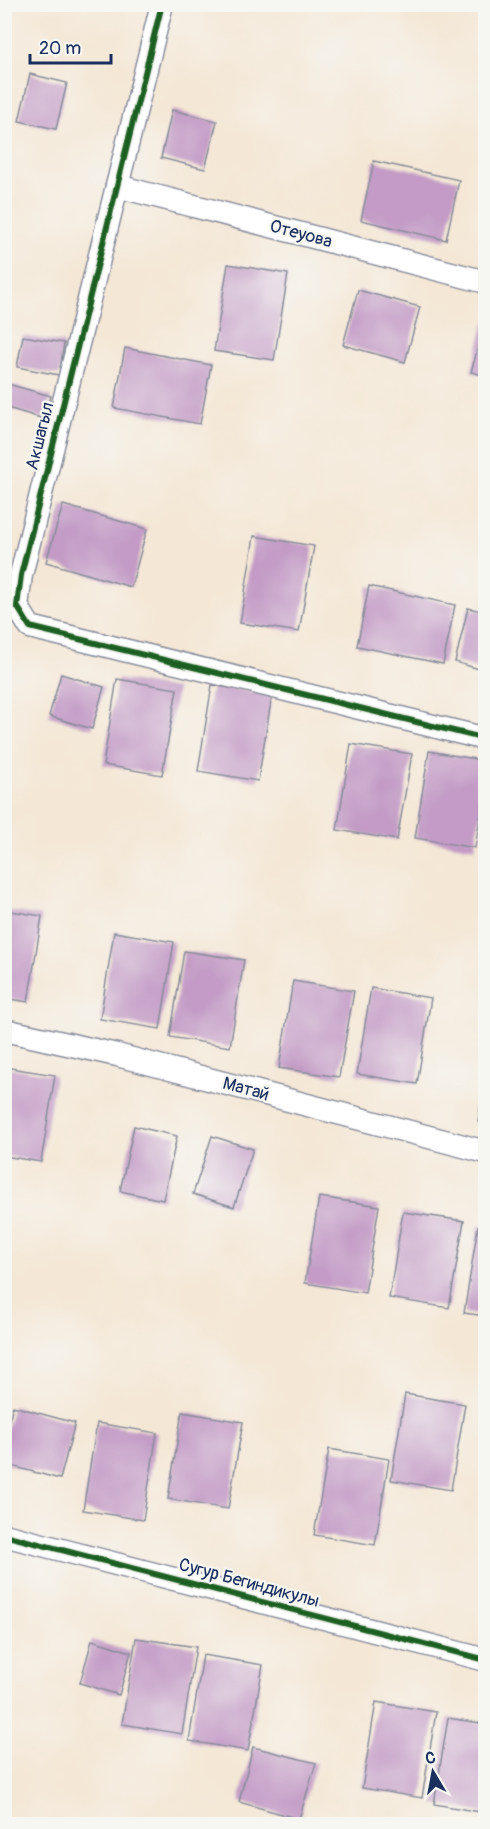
<svg xmlns="http://www.w3.org/2000/svg" width="490" height="1829" viewBox="0 0 490 1829" font-family="Pangolin,sans-serif">
	<style>
		.building { fill: #c39bc6 }
		.lines { fill: none; stroke-linecap: round; stroke-linejoin: round }
		.street-casing { stroke: #888b9a; stroke-width: 25 }
		.street { stroke: #fff; stroke-width: 22 }
		.cycleway-casing { stroke: #f6f6f2; stroke-width: 10 }
		.cycleway { stroke: #1b5e20; stroke-width: 6 }
		.labels { text-anchor: middle; dominant-baseline: central; stroke-width: 4.5; stroke-linejoin: round; paint-order: stroke }
		.street-label { font-size: 18px; fill: #1b2f5e; stroke: #f6f6f2 }
	</style>
	<rect width="100%" height="100%" fill="#f6f6f2"/>
	<filter id="ink" filterUnits="userSpaceOnUse"><feTurbulence type="fractalNoise" baseFrequency=".0167" numOctaves="2"/><feDisplacementMap in="SourceGraphic" scale="12" xChannelSelector="R" yChannelSelector="G"/><feConvolveMatrix kernelMatrix="1 2 1 2 8 2 1 2 1" color-interpolation-filters="sRGB"/></filter>
	<filter id="wash" filterUnits="userSpaceOnUse"><feTurbulence type="fractalNoise" baseFrequency=".008" numOctaves="4" result="noise"/><feDisplacementMap in="SourceGraphic" scale="24" xChannelSelector="R" yChannelSelector="G"/><feGaussianBlur stdDeviation="1.35" result="paint"/><feColorMatrix in="noise" values="0 0 0 0 0 0 0 0 0 0 0 0 0 0 0 0 0 1.4 0 .05"/><feComposite in="paint" operator="in"/></filter>
	<g filter="url(#wash)">
		<rect width="100%" height="100%" fill="#f4e7d5"/>
		<g id="blocks">
			<g class="building">
				<path d="M30 74 67 83 56 129 19 121Z"/>
				<path d="M172 110 217 121 205 169 161 158Z"/>
				<path d="M374 161 459 180 446 240 361 220Z"/>
				<path d="M228 264 288 274 274 360 214 351Z"/>
				<path d="M358 290 420 307 405 362 343 345Z"/>
				<path d="M485 322H486V376L471 372Z"/>
				<path d="M23 336 64 343 59 375 17 367Z"/>
				<path d="M125 348 211 365 200 424 114 408Z"/>
				<path d="M4 383 51 396 44 419 4 407Z"/>
				<path d="M63 505 147 529 131 587 46 562Z"/>
				<path d="M254 536 314 546 299 632 240 623Z"/>
				<path d="M369 586 455 605 443 664 357 646Z"/>
				<path d="M468 608 486 612V671L455 662Z"/>
				<path d="M61 674 104 687 92 729 49 716Z"/>
				<path d="M117 679 177 689 162 775 103 765Z"/>
				<path d="M212 685 272 695 258 781 198 771Z"/>
				<path d="M351 744 412 754 397 840 337 830Z"/>
				<path d="M429 751 486 761V782L475 848 415 838Z"/>
				<path d="M4 910 42 916 28 1002 4 998Z"/>
				<path d="M114 932 174 942 160 1029 100 1019Z"/>
				<path d="M184 951 244 960 230 1047 170 1037Z"/>
				<path d="M293 981 354 991 339 1077 279 1068Z"/>
				<path d="M371 988 431 998 417 1084 357 1074Z"/>
				<path d="M4 1067 55 1075 41 1162 4 1156Z"/>
				<path d="M484 1082H486V1123L478 1122Z"/>
				<path d="M134 1126 177 1136 163 1200 120 1191Z"/>
				<path d="M212 1136 253 1149 234 1207 193 1194Z"/>
				<path d="M319 1197 379 1206 365 1293 305 1283Z"/>
				<path d="M403 1212 464 1221 449 1308 389 1298Z"/>
				<path d="M478 1226 486 1227V1316L464 1313Z"/>
				<path d="M405 1394 465 1404 451 1490 391 1480Z"/>
				<path d="M13 1406 75 1423 60 1479 4 1464V1438Z"/>
				<path d="M182 1412 243 1422 228 1509 168 1499Z"/>
				<path d="M97 1423 157 1433 143 1520 83 1510Z"/>
				<path d="M329 1449 389 1459 375 1545 314 1535Z"/>
				<path d="M136 1638 196 1647 182 1734 122 1724Z"/>
				<path d="M92 1640 131 1652 119 1695 80 1683Z"/>
				<path d="M203 1655 263 1665 248 1751 189 1741Z"/>
				<path d="M376 1702 436 1712 422 1798 362 1788Z"/>
				<path d="M448 1718 486 1724V1813L434 1804Z"/>
				<path d="M253 1747 316 1763 299 1819 239 1802Z"/>
			</g>
		</g>
	</g>
	<g filter="url(#ink)">
		<use href="#blocks" fill-opacity="0" stroke="#888b9a" stroke-width="1.5"/>
		<g class="lines">
			<defs>
				<g id="street">
					<path d="M162 4 21 575 17 606 30 627 486 739"/>
					<path d="M117 186 486 282"/>
					<path d="M4 1030 117 1055 486 1152"/>
					<path d="M4 1535 486 1660"/>
				</g>
			</defs>
			<use href="#street" class="street-casing"/>
			<use href="#street" class="street"/>
			<defs>
				<g id="cycleway">
					<path d="M162 4 21 575 17 606 30 627 486 739"/>
					<path d="M4 1535 486 1660"/>
				</g>
			</defs>
			<use href="#cycleway" class="cycleway-casing"/>
			<use href="#cycleway" class="cycleway"/>
		</g>
	</g>
	<g class="labels">
		<g class="street-label">
			<text transform="translate(301 234) rotate(15)">Отеуова</text>
			<text transform="translate(40 436) rotate(-76)">Акшагыл</text>
			<text transform="translate(246 1089) rotate(15)">Матай</text>
			<text transform="translate(249 1583) rotate(15)">Сугур Бегиндикулы</text>
		</g>
	</g>
	<rect width="490" height="1829" fill="none" stroke="#f6f6f2" stroke-width="24"/>
	<g transform="translate(433 1772) rotate(350)" stroke="#f6f6f2" stroke-width="4.5" paint-order="stroke">
	<path d="M0-4.5L10 22L0 15L-10 22Z" fill="#1b2f5e"/>
	<text y="-9" font-size="16" font-weight="bold" text-anchor="middle" fill="#1b2f5e">С</text>
	</g>
	<path d="M30 54v9h81v-9" fill="none" stroke="#1b2f5e" stroke-width="3"/>
	<text x="39" y="54" font-size="18" fill="#1b2f5e" stroke="#f6f6f2" stroke-width="4.5" paint-order="stroke">20 m</text>
</svg>
